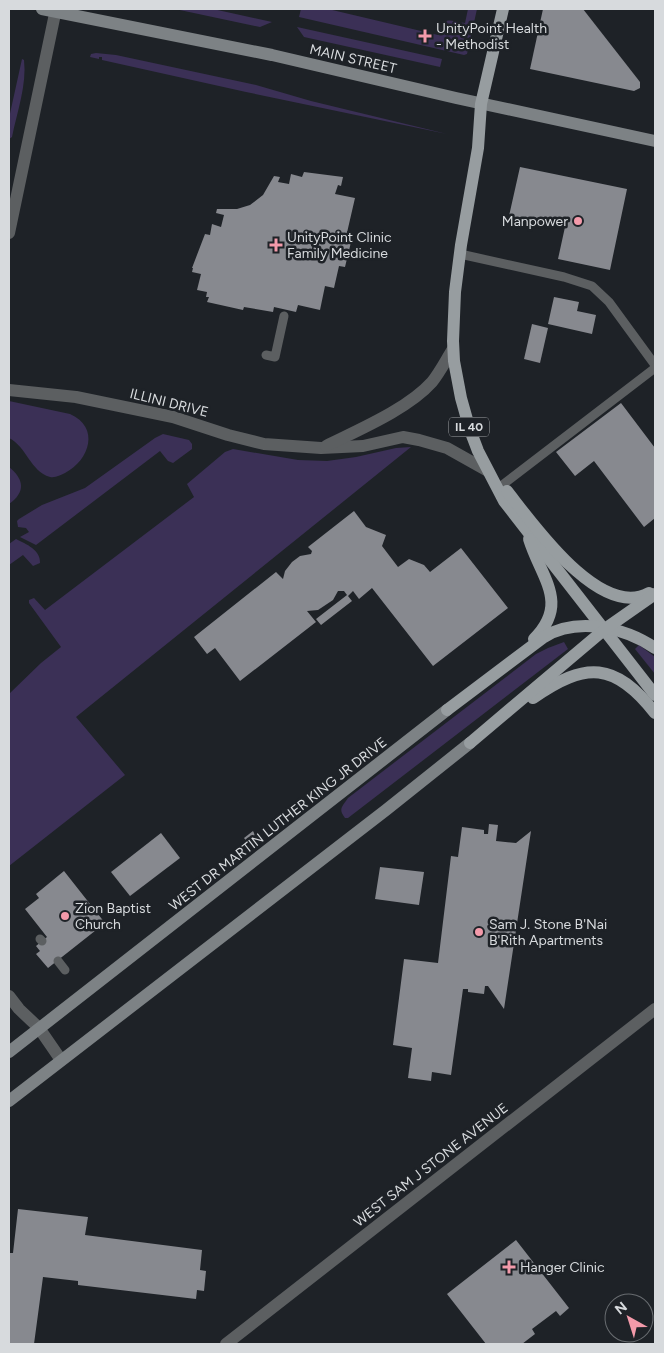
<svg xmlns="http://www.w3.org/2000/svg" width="664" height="1353" viewBox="0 0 664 1353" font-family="Figtree,sans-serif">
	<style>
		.green { fill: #3b3056 }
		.building { fill: #87898f }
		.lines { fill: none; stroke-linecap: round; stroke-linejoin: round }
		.lane { stroke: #5c5f61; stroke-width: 9 }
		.street { stroke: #5c5f61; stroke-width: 12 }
		.secondary { stroke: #7d8285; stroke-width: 12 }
		.primary { stroke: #979da0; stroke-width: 12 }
		.poi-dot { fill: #f39aaa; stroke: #1e2227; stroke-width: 2 }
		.labels { text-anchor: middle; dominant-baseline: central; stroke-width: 5; stroke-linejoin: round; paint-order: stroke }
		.shield { fill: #1e2227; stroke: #a0a3a6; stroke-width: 1 }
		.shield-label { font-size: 12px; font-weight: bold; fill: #d7dadd }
		.poi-label { font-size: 14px; fill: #d7dadd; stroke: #1e2227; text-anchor: start }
		.street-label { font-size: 14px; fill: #d7dadd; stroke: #1e2227 }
	</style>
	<rect width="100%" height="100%" fill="#1e2227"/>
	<g class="green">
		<path d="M175 9H213L272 22 260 27Z"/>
		<path d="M301 9H328L438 35C443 16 447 20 465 23L468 9H477L467 54 464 55 299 17Z"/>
		<path d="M297 27 442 59 440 67 304 37Z"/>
		<path d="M96 53 116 55 256 85 311 101 447 134 246 92 102 60V57H99V59L90 57 91 54Z"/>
		<path d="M22 59 24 60C27 85 17 112 12 137L9 139V118Z"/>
		<path d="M9 401 70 414C100 427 90 460 65 473 60 475 56 478 50 477 30 471 27 447 9 438Z"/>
		<path d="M163 434 189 440 192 444V449L173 463 168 461 160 451 36 545 20 537 29 532 26 528 18 527 17 521 19 519 42 505 85 488 155 438Z"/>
		<path d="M411 447 76 717 125 775 9 866V694L41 663 61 647 29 603V600L34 598 45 610 194 497 187 484 225 452 233 449 298 460 327 461 356 457 396 448Z"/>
		<path d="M9 467C24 479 26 492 9 504Z"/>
		<path d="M16 539C26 544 41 550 40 563L33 566 23 555 9 565V544Z"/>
		<path d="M564 642 568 649 348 818H345C338 809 342 807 348 798L536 654 548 648Z"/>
		<path d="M639 645 655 657V674L635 649Z"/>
	</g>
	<g class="building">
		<path d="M543 9H583L640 82V88L634 91 530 69Z"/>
		<path d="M520 167 627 189 610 270 558 259 565 227 509 216Z"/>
		<path d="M304 172 343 177 341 186 338 185 335 194 355 198 346 237 352 238 345 267 339 266 334 288 325 286 320 310 298 305 296 312 274 307 273 312 244 307 243 310 207 302 209 297H206L207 292 197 290 201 274 192 272 193 268H192L205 234 210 235 212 224 221 227 224 215 216 213 217 209H237L250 205 263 195 274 176 280 177 278 182 289 184 291 174 302 177Z"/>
		<path d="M554 297 579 302 577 311 596 315 592 334 548 324Z"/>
		<path d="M532 324 548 328 540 363 524 359Z"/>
		<path d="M621 403 655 448V518L644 527 594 461 575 476 556 452Z"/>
		<path d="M354 511 366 527 386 535 382 546 398 567 409 559 424 565 430 572 461 548 508 608 433 666 372 588 359 599 353 591 348 596 352 601 321 625 316 619 347 595 344 591H338L333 600 318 610 307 611 316 622 240 681 215 648 207 654 194 637 276 572 283 579 285 571 292 562 300 556 311 554 312 551 308 547Z"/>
		<path d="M489 824 498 825 496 841 516 843 531 831 504 1009 488 986H485L484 994 468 992V989H463L451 1075 432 1072 431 1081 408 1078 412 1048 393 1045 404 959 438 963 451 856 458 857 462 827 484 830V834H488Z"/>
		<path d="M253 831 255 835 247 842 244 838Z"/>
		<path d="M161 833 180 858 130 896 111 872Z"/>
		<path d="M380 867 424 872 419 905 375 899Z"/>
		<path d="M64 871 105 923 48 968 36 954 40 951 36 946 47 937 25 909 39 898 36 894Z"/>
		<path d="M18 1209 88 1217 85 1235 202 1250 200 1270 206 1271 204 1291 197 1290 196 1299 78 1285V1281L43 1277 34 1344H9V1253H13Z"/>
		<path d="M516 1240 569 1308 560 1316 556 1311 532 1329 535 1334 522 1344H491L490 1343 486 1344 447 1294Z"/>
	</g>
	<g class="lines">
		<g class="lane">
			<path d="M460 254 564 277 592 286 609 302 655 365"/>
			<path d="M266 355 275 357 284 316"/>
			<path d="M497 489 655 368"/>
			<path d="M40 939 42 941"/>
			<path d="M58 961 65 970"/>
		</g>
		<g class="street">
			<path d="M9 233 56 9"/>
			<path d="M9 390 76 397 173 417 228 435 264 444 321 448 363 446 403 437 419 440 447 448 488 471"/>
			<path d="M326 446C358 430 408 409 432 382 440 372 446 360 453 349"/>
			<path d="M9 996 19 1009 39 1028 61 1060"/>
			<path d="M226 1344 655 1009"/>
		</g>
		<g class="secondary">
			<path d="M42 9 272 55 456 98 655 141"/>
			<path d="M9 1052 447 710"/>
			<path d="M9 1101 386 810 470 743"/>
		</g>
		<g class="primary">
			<path d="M503 9 481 104 478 148 461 245 455 292 453 341 454 361 461 398 470 430 478 451 504 501 655 695"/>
			<path d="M507 491C533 524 600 620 649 593"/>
			<path d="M529 539C541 578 570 603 534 639"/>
			<path d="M533 698C586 661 615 662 655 713"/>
			<path d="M447 710 544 637C577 617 624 627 655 648"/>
			<path d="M470 743 605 629 655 594"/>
		</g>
	</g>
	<g class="poi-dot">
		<path d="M422.5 28.5h5v5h5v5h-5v5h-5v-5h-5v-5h5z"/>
		<circle cx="578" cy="221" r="5"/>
		<path d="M273.5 237.5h5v5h5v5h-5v5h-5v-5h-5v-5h5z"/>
		<circle cx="65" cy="916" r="5"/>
		<circle cx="479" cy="932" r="5"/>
		<path d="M506.5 1259.5h5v5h5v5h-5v5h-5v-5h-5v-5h5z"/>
	</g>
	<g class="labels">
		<rect class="shield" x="449" y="417.5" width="40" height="19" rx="4"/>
		<g class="shield-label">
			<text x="469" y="427">IL 40</text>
		</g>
		<g class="poi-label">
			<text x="436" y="28">UnityPoint Health<tspan x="436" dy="16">- Methodist</tspan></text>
			<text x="568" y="221" text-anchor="end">Manpower</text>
			<text x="287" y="237">UnityPoint Clinic<tspan x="287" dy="16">Family Medicine</tspan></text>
			<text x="75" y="908">Zion Baptist<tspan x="75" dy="16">Church</tspan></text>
			<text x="489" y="924">Sam J. Stone B'Nai<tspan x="489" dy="16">B'Rith Apartments</tspan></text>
			<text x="520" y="1267">Hanger Clinic</text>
		</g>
		<g class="street-label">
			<text transform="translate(353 59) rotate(13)">MAIN STREET</text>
			<text transform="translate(169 403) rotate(14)">ILLINI DRIVE</text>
			<text transform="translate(278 824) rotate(-38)">WEST DR MARTIN LUTHER KING JR DRIVE</text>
			<text transform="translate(431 1165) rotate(-38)">WEST SAM J STONE AVENUE</text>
		</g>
	</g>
	<rect width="664" height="1353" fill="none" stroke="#d7dadd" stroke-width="20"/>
	<g transform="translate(629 1318) rotate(321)"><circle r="24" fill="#1e2227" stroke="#686c70"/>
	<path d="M0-4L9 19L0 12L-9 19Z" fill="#f39aaa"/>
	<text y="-8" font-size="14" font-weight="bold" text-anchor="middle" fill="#d7dadd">N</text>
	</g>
</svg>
